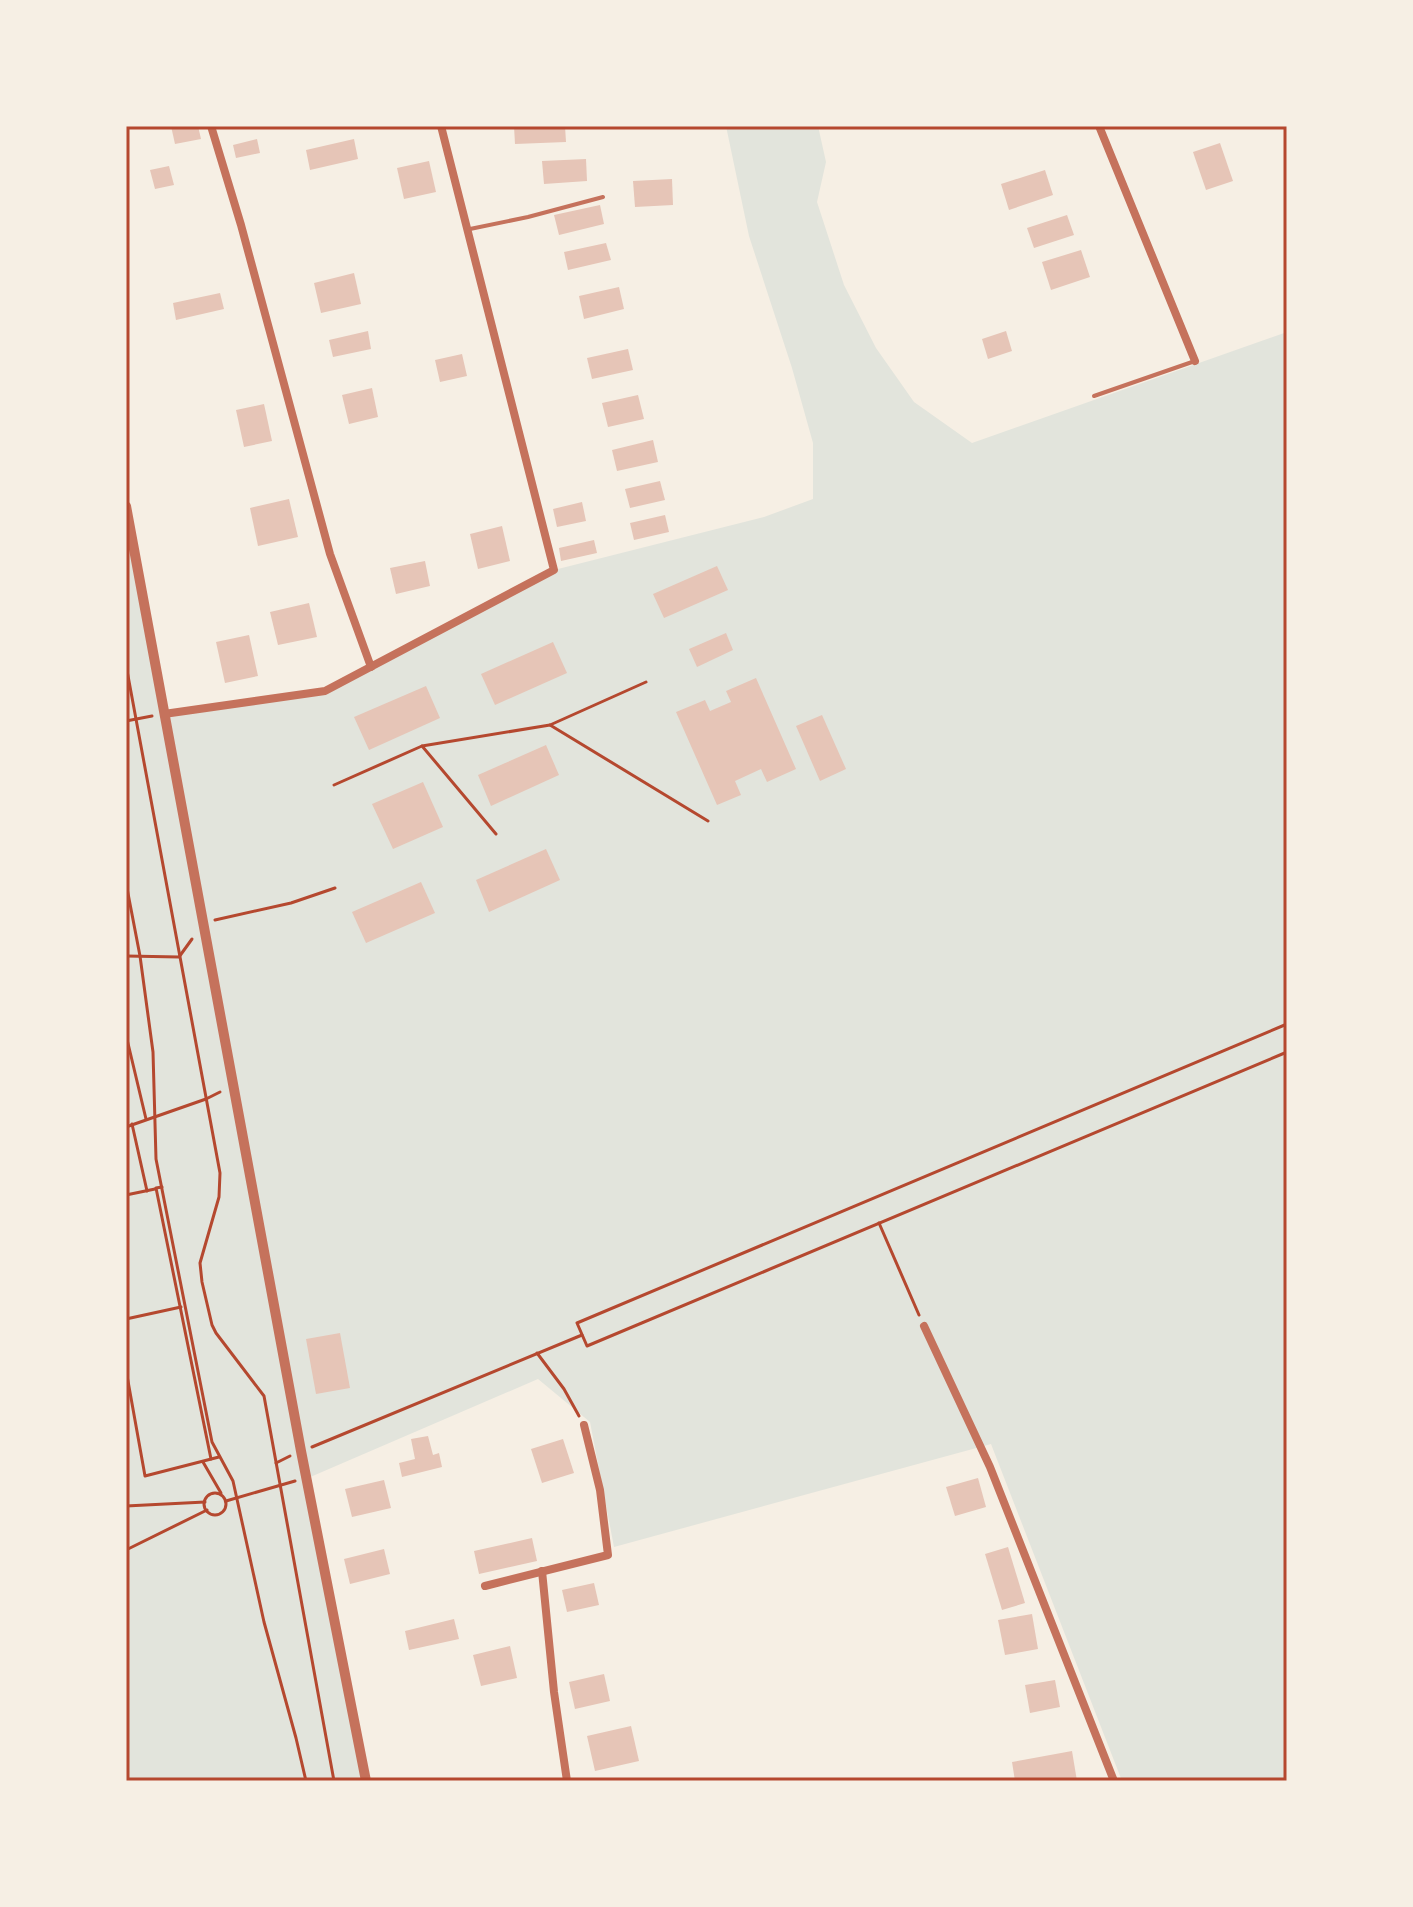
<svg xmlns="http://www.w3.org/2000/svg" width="1413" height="1907" viewBox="0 0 1413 1907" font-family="'Source Sans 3',sans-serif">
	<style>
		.green { fill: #e2e4dc }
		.building { fill: #e6c5b7 }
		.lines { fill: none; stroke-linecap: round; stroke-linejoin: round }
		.path { stroke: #b5482f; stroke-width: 3 }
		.service { stroke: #c5725c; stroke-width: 4 }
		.minor { stroke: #c5725c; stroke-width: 8 }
		.tertiary { stroke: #c5725c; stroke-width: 10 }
		.neatline { fill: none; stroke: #b5482f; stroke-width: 3 }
	</style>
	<rect width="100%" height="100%" fill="#f6efe4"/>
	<path class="green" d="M726 126H818L826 162 817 202 844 285 876 348 914 402 972 443 1287 332V1781H1122L991 1444 614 1547 590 1422 538 1379 308 1478 366 1781H127L126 506 164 713 325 691 554 570 764 517 813 499V443L792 368 749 236Z"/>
	<g class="building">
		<path d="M171 126H198L201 139 175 144Z"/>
		<path d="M514 126H565L566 142 515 144Z"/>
		<path d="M257 139 260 153 236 158 233 145Z"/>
		<path d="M354 139 358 159 310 170 306 150Z"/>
		<path d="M1220 143 1233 181 1206 190 1193 152Z"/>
		<path d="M586 159 587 181 544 184 542 161Z"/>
		<path d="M429 161 436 192 404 199 397 168Z"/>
		<path d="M169 166 174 185 155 189 150 170Z"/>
		<path d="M1045 170 1053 195 1009 210 1001 184Z"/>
		<path d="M672 179 673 205 635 207 633 181Z"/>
		<path d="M600 205 604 224 559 235 554 215Z"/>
		<path d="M1067 215 1074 235 1034 248 1027 228Z"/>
		<path d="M606 243 611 260 568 270 564 252Z"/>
		<path d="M1081 250 1090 277 1051 290 1042 262Z"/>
		<path d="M354 273 361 304 321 313 314 283Z"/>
		<path d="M619 287 624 309 584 319 579 296Z"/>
		<path d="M220 293 224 309 176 320 173 303Z"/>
		<path d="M368 331 371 349 333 357 329 340Z"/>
		<path d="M1006 331 1012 351 988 359 982 339Z"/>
		<path d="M628 349 633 370 592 379 587 358Z"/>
		<path d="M462 354 467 376 440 382 435 360Z"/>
		<path d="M372 388 378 417 349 424 342 395Z"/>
		<path d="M638 395 644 419 608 427 602 403Z"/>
		<path d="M264 404 272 441 244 447 236 410Z"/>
		<path d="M653 440 658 462 617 471 612 450Z"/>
		<path d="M660 481 665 500 630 508 625 489Z"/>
		<path d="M289 499 298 537 258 546 250 508Z"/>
		<path d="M582 502 586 521 557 527 553 509Z"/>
		<path d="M665 515 669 532 634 540 630 523Z"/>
		<path d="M502 526 510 561 478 569 470 534Z"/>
		<path d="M594 540 597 553 561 561 559 548Z"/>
		<path d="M425 561 430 586 396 594 390 568Z"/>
		<path d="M717 566 728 590 664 618 653 594Z"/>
		<path d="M309 603 317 637 278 645 270 612Z"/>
		<path d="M726 633 733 650 697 667 689 649Z"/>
		<path d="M249 635 258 676 225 683 216 642Z"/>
		<path d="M553 642 567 673 495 705 481 674Z"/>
		<path d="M756 678 796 769 767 782 761 769 735 781 741 795 717 805 676 712 705 700 710 711 731 702 726 691Z"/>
		<path d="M426 686 440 718 369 750 354 717Z"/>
		<path d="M822 715 846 769 820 781 796 726Z"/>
		<path d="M546 745 559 775 491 806 478 775Z"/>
		<path d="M423 782 443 827 393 849 372 804Z"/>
		<path d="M546 849 560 880 489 912 476 880Z"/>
		<path d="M421 882 435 913 366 943 352 912Z"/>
		<path d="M340 1333 350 1388 316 1394 306 1339Z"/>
		<path d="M428 1436 433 1455 439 1453 442 1467 402 1477 399 1463 415 1459 411 1439Z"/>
		<path d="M563 1439 574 1473 542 1483 531 1449Z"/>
		<path d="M978 1478 986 1507 955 1516 946 1487Z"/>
		<path d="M384 1480 391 1508 352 1517 345 1489Z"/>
		<path d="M532 1538 537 1561 479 1574 474 1551Z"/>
		<path d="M1008 1547 1025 1603 1002 1610 985 1554Z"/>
		<path d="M384 1549 390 1574 350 1584 344 1559Z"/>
		<path d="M594 1583 599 1605 567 1612 562 1590Z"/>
		<path d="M1032 1614 1038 1649 1005 1655 998 1620Z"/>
		<path d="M454 1619 459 1639 409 1650 405 1631Z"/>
		<path d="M510 1646 517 1678 481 1686 473 1655Z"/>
		<path d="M604 1674 610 1701 575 1709 569 1682Z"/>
		<path d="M1055 1680 1060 1707 1030 1713 1025 1685Z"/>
		<path d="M631 1726 639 1761 595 1771 587 1736Z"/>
		<path d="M1072 1751 1077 1781H1015L1012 1762Z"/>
	</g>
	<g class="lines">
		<g class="path">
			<path d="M126 665 220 1173 219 1197 200 1263 202 1282 212 1325 216 1333 264 1396 334 1781"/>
			<path d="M126 721 152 716"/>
			<path d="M550 725 708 821"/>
			<path d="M422 746 496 834"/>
			<path d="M334 785 422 746 550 725 646 682"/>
			<path d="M126 883 140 956 153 1052 156 1159 212 1442 233 1481 264 1622 296 1738 306 1781"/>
			<path d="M215 920 291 903 335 888"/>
			<path d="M126 956 179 957 192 939"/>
			<path d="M1287 1024 577 1323 587 1346 1287 1052"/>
			<path d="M126 1035 146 1119"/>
			<path d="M132 1124 147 1191"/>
			<path d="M126 1127 206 1099 220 1092"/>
			<path d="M162 1187 156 1188 211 1459"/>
			<path d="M126 1195 155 1189"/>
			<path d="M879 1223 919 1315"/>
			<path d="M126 1319 181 1307"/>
			<path d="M537 1353 564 1389 579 1416"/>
			<path d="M126 1370 145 1476 219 1457"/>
			<path d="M312 1447 582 1335"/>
			<path d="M203 1462 221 1493"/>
			<path d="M276 1463 290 1456"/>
			<circle cx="215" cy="1504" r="11"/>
			<path d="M226 1501 295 1481"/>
			<path d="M126 1506 205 1502"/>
			<path d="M126 1550 207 1510"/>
		</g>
		<g class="service">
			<path d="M470 229 528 217 603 197"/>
			<path d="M1094 396 1195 361"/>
		</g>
		<g class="minor">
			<path d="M211 126 241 225 330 554 371 667"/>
			<path d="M1099 126 1195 361"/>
			<path d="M164 714 325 691 554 570 441 126"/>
			<path d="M924 1326 990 1467 1114 1781"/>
			<path d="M542 1571 554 1692 567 1781"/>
			<path d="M485 1586 608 1555 600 1490 584 1425"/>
		</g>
		<path class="tertiary" d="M126 506 301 1451 366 1781"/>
	</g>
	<rect width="1413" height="1907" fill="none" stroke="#f6efe4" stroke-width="256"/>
	<rect x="128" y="128" width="1157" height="1651" class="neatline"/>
</svg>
